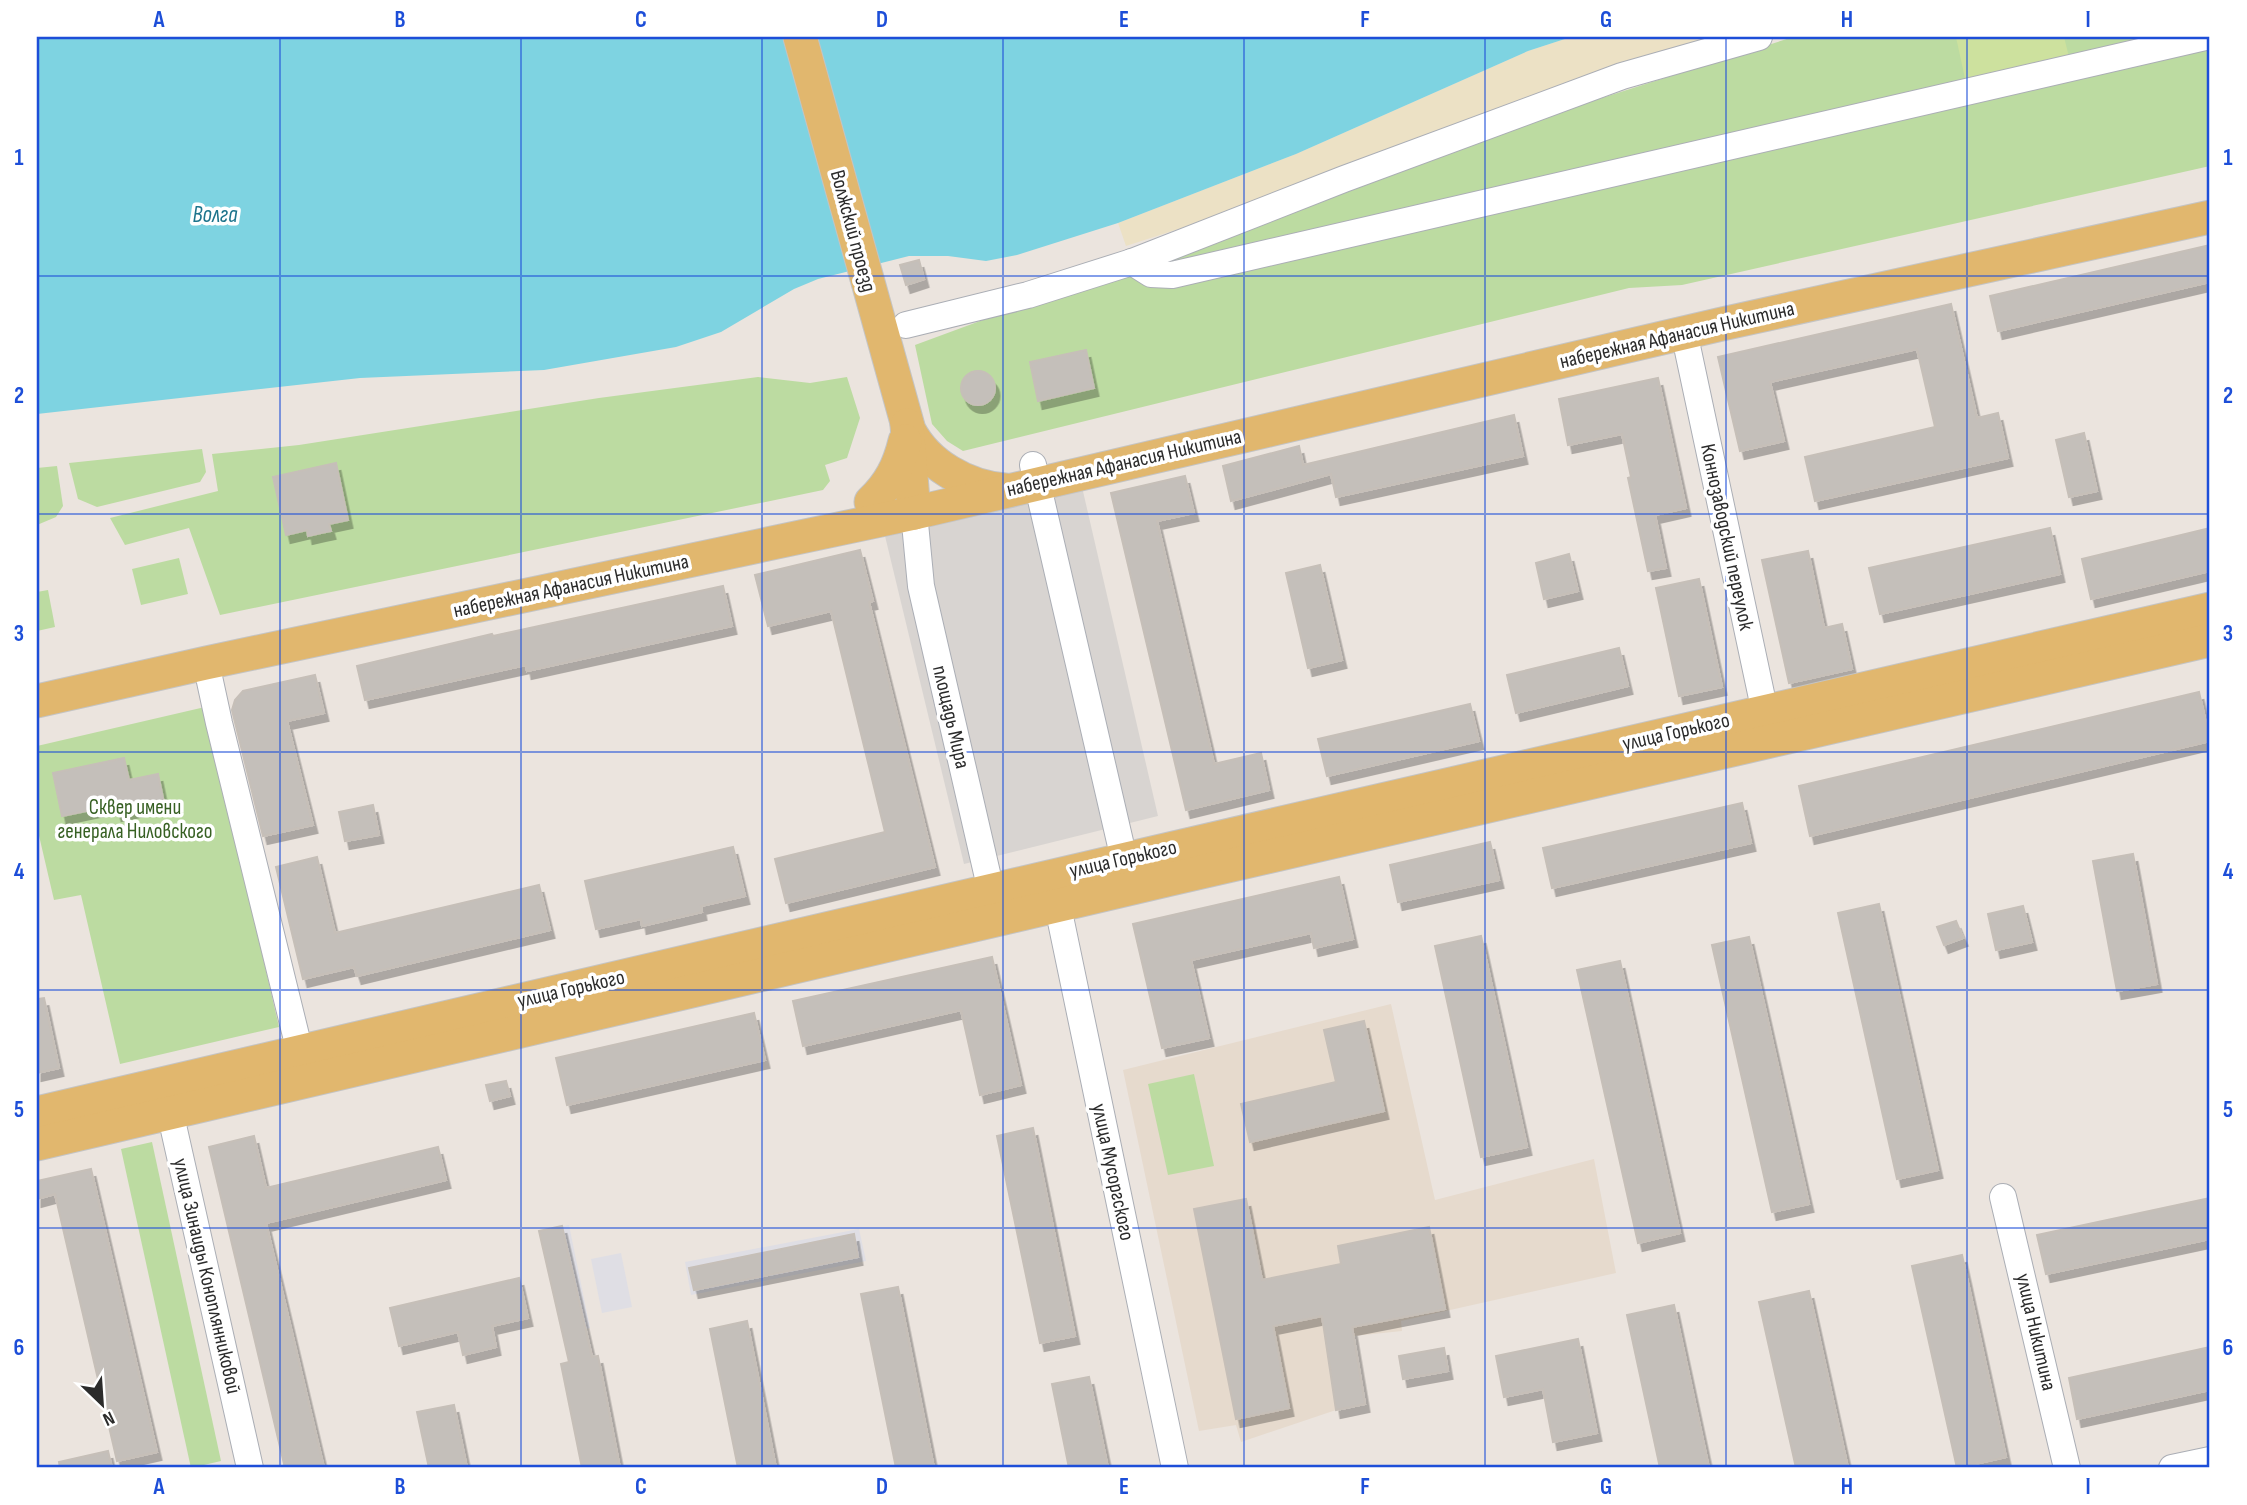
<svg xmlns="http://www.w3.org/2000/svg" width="2247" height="1505" viewBox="0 0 2247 1505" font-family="'Sofia Sans Condensed',sans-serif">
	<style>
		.industrial { fill: #dfdee4 }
		.education { fill: #e6dacd }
		.green { fill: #bcdba1 }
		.sand { fill: #ece1c5 }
		.pitch { fill: #cde19e }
		.plaza { fill: #d8d4d1 }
		.water { fill: #7ed3e1 }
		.building { fill: #c4bfba; stroke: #c6bfb8; stroke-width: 2; filter: url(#shadow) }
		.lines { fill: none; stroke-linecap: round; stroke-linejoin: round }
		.minor-casing { stroke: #abaeb5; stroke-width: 28 }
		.major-casing { stroke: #c4c4c4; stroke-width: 35 }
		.minor { stroke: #fff; stroke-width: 26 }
		.major { stroke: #e1b76e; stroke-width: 33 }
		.grid { fill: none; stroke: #1d4ed8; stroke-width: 2; stroke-opacity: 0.55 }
		.labels { text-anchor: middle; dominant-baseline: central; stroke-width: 7; stroke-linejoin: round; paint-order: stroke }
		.street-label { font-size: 21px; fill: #2b2b2b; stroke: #fff }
		.park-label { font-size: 21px; fill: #376023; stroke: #fff }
		.water-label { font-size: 23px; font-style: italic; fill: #1d748c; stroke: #fff }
		.neatline { fill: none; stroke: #1d4ed8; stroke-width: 2.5 }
		.grid-label { font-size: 23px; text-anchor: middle; font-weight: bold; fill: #1d4ed8 }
	</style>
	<defs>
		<filter id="shadow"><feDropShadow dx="4.5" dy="8" stdDeviation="0" flood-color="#0004"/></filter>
	</defs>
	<rect width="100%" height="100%" fill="#ebe4de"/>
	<g class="industrial">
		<path d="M569 1225 590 1328 563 1333 539 1231Z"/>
		<path d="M859 1229 866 1261 691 1295 685 1262Z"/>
		<path d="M621 1253 632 1307 602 1313 591 1259Z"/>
	</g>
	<path class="education" d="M1391 1004 1435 1200 1594 1159 1616 1273 1401 1321 1402 1331 1354 1336 1365 1404 1336 1410 1241 1442 1236 1425 1199 1431 1123 1070Z"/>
	<g class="green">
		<path d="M1793 37H2210V166L1682 285 1629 288 963 451 947 441 932 424 915 345 1473 139Z"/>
		<path d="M758 377 810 383 847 377 860 418 847 458 825 465 830 481 823 490 220 615 189 528 125 545 110 518 218 491 212 454 299 445 599 398Z"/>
		<path d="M202 449 206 472 200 482 97 507 78 499 69 463Z"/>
		<path d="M57 466 63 506 56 517 37 525V468Z"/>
		<path d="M179 558 188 594 141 605 132 569Z"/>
		<path d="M48 590 55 627 37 631V592Z"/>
		<path d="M205 707 279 1027 120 1064 81 895 54 900 37 827V746Z"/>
		<path d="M1194 1074 1214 1166 1168 1175 1148 1084Z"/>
		<path d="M152 1142 221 1461 191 1468 121 1149Z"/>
	</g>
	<path class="sand" d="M1571 37H1773L1126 246 1118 223 1296 154 1528 51Z"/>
	<path class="pitch" d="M1956 37H2064L2070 61 1966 83Z"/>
	<path class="plaza" d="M1082 487 1158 816 964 864 885 536Z"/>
	<path class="water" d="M37 37H1571L1528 51 1296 154 1118 223 1017 255 986 261 948 256H909L818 279 794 289 721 332 676 347 544 370 360 378 37 414Z"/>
	<g class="building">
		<path d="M2210 245V282L1998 331 1990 296Z"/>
		<path d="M919 260 924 279 906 285 900 265Z"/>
		<path d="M1951 304 1977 418 1998 413 2008 458 1815 501 1805 457 1935 427 1917 349 1770 382 1784 441 1740 451 1718 357Z"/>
		<path d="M1086 350 1094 388 1038 401 1030 362Z"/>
		<circle cx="978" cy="388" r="17"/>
		<path d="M1658 378 1686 508 1655 515 1666 568 1648 571 1628 478 1631 477 1622 434 1568 445 1559 399Z"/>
		<path d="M1514 415 1523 456 1336 497 1331 474 1231 501 1223 466 1299 446 1303 465Z"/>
		<path d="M2084 433 2097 491 2069 497 2056 440Z"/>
		<path d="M336 463 348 520 329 524 331 531 321 533 308 536 307 530 286 535 273 477Z"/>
		<path d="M1185 476 1194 513 1157 521 1214 764 1261 753 1269 790 1186 810 1111 493Z"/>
		<path d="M2050 528 2060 574 1880 614 1869 568Z"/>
		<path d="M2210 528V571L2091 599 2082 559Z"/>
		<path d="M860 550 873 601 869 602 935 867 786 903 775 859 885 832 831 611 768 626 755 575Z"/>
		<path d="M1808 551 1824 628 1842 624 1852 669 1789 683 1762 560Z"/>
		<path d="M1569 554 1578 591 1544 599 1536 563Z"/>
		<path d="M1320 565 1342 660 1308 668 1286 573Z"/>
		<path d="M1699 579 1722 687 1679 696 1656 588Z"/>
		<path d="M723 586 732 626 527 671 526 665 365 700 357 666 492 634 493 636Z"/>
		<path d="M1619 648 1628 686 1516 713 1507 675Z"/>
		<path d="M315 675 324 713 287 721 313 825 263 836 232 710 235 700 243 691Z"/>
		<path d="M2199 692 2210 741 1810 836 1799 786Z"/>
		<path d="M1470 704 1479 741 1327 776 1318 739Z"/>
		<path d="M124 758 129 780 158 774 164 803 117 813 115 805 62 816 53 773Z"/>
		<path d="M1742 803 1751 843 1552 888 1543 848Z"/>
		<path d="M373 805 379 835 345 841 339 812Z"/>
		<path d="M1490 842 1499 880 1398 902 1390 865Z"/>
		<path d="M733 847 745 896 701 906 702 912 642 926 641 919 596 929 585 881Z"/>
		<path d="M2133 854 2157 984 2117 991 2093 861Z"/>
		<path d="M317 857 335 933 539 885 550 930 357 976 354 967 303 979 276 867Z"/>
		<path d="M1339 877 1353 939 1314 948 1311 933 1191 960 1209 1038 1162 1048 1133 924Z"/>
		<path d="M1879 904 1938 1170 1897 1179 1838 913Z"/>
		<path d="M2023 906 2032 942 1996 950 1988 914Z"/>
		<path d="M1956 921 1963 938 1944 945 1937 927Z"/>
		<path d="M1481 936 1527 1147 1481 1157 1435 946Z"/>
		<path d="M1749 937 1809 1204 1772 1212 1712 945Z"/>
		<path d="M992 957 1021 1085 980 1095 961 1010 803 1046 793 1001Z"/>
		<path d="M1620 961 1680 1233 1638 1243 1577 970Z"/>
		<path d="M44 998 59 1068 37 1073V999Z"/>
		<path d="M754 1013 765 1060 567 1105 556 1058Z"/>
		<path d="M1364 1021 1384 1111 1250 1142 1241 1104 1336 1082 1324 1030Z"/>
		<path d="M506 1081 510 1096 490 1101 486 1085Z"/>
		<path d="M1033 1128 1075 1336 1040 1343 997 1136Z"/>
		<path d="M254 1136 266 1188 438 1147 446 1180 266 1223 324 1468H285L209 1147Z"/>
		<path d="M91 1169 157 1452 117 1461 55 1194 37 1199V1181Z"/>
		<path d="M2210 1198V1239L2046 1274 2037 1235Z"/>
		<path d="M1246 1199 1262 1280 1341 1264 1338 1246 1429 1227 1445 1309 1352 1327 1365 1404 1336 1410 1322 1316 1273 1326 1289 1408 1236 1419 1194 1209Z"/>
		<path d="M562 1226 592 1357 598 1356 620 1468H582L561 1364 569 1362 539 1231Z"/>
		<path d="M854 1234 858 1257 694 1290 689 1268Z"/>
		<path d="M1962 1255 2006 1457 1957 1468 1912 1266Z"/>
		<path d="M519 1278 528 1318 492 1326 496 1347 463 1355 458 1332 399 1346 390 1308Z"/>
		<path d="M898 1287 934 1468H896L861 1294Z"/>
		<path d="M1809 1291 1848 1468H1796L1759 1302Z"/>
		<path d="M1674 1305 1709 1468H1660L1627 1315Z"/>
		<path d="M747 1321 776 1468H738L710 1329Z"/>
		<path d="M1578 1339 1597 1433 1553 1442 1543 1389 1504 1397 1496 1356Z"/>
		<path d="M2210 1347V1390L2077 1419 2069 1378Z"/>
		<path d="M1444 1348 1448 1371 1403 1379 1399 1356Z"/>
		<path d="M1089 1377 1108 1468H1069L1052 1384Z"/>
		<path d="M454 1405 467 1468H429L417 1412Z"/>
		<path d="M108 1451 112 1468H60L59 1462Z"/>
	</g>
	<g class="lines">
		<defs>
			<g id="minor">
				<path d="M1132 262 1151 274 1172 275 2205 37"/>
				<path d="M906 325 1028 295 1132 262 1344 179 1622 76 1759 37"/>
				<path d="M1684 332 1769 731"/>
				<path d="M1033 465 1124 859"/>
				<path d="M914 513 921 586 995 908"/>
				<path d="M206 663 219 723 300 1052"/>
				<path d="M1054 888 1175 1468"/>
				<path d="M166 1094 250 1468"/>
				<path d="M2003 1197 2067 1468"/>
				<path d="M2172 1468 2210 1460"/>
			</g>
			<g id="major">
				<path d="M800 37 909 430C927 465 967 487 1005 490"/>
				<path d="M907 425 914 513"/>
				<path d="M871 502C890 484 899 466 905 441"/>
				<path d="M37 701 206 663 914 513 1722 324 2210 217"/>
				<path d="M37 1113 1165 850 2210 609"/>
				<path d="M37 1144 1171 879 2210 640"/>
			</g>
		</defs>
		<use href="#minor" class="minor-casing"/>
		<use href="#major" class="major-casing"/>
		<use href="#minor" class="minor"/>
		<use href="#major" class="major"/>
	</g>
	<path class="grid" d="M280 37V1468M521 37V1468M762 37V1468M1003 37V1468M1244 37V1468M1485 37V1468M1726 37V1468M1967 37V1468M37 276H2210M37 514H2210M37 752H2210M37 990H2210M37 1228H2210"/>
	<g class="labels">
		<g class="street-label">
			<text transform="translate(853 231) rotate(75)">Волжский проезд</text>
			<text transform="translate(1677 335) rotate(-13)">набережная Афанасия Никитина</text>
			<text transform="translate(1124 463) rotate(-13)">набережная Афанасия Никитина</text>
			<text transform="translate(1727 537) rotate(78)">Коннозаводский переулок</text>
			<text transform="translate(571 586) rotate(-12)">набережная Афанасия Никитина</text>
			<text transform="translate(951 717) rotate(77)">площадь Мира</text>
			<text transform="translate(1676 732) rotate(-13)">улица Горького</text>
			<text transform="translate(1123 859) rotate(-13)">улица Горького</text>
			<text transform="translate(571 989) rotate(-13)">улица Горького</text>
			<text transform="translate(1113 1172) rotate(78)">улица Мусоргского</text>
			<text transform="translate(207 1276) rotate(77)">улица Зинаиды Коноплянниковой</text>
			<text transform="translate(2036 1332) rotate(77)">улица Никитина</text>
		</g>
		<g class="park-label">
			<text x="135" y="807">Сквер имени<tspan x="135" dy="24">генерала Ниловского</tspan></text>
		</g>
		<g class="water-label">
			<text x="215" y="215">Волга</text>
		</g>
	</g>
	<rect width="2247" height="1505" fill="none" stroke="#ffffff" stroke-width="77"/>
	<g transform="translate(102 1404) rotate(155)" stroke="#ffffff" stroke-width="5" paint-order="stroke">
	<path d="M0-5L12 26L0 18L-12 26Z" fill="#2b2b2b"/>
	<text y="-10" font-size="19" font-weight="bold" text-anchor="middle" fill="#2b2b2b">N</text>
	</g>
	<rect x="38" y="38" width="2170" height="1428" class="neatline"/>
	<g class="grid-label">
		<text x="159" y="27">A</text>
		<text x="400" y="27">B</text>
		<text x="641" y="27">C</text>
		<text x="882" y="27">D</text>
		<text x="1124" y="27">E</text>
		<text x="1365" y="27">F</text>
		<text x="1606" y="27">G</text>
		<text x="1847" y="27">H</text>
		<text x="2088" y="27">I</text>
		<text x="19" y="165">1</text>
		<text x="2228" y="165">1</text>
		<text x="19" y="403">2</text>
		<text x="2228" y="403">2</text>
		<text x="19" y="641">3</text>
		<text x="2228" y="641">3</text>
		<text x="19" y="879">4</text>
		<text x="2228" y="879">4</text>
		<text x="19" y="1117">5</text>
		<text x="2228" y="1117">5</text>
		<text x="19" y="1355">6</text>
		<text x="2228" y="1355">6</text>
		<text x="159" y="1494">A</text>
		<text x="400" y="1494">B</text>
		<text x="641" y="1494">C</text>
		<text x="882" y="1494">D</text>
		<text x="1124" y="1494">E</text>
		<text x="1365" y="1494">F</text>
		<text x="1606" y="1494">G</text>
		<text x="1847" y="1494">H</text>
		<text x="2088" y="1494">I</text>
	</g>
</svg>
